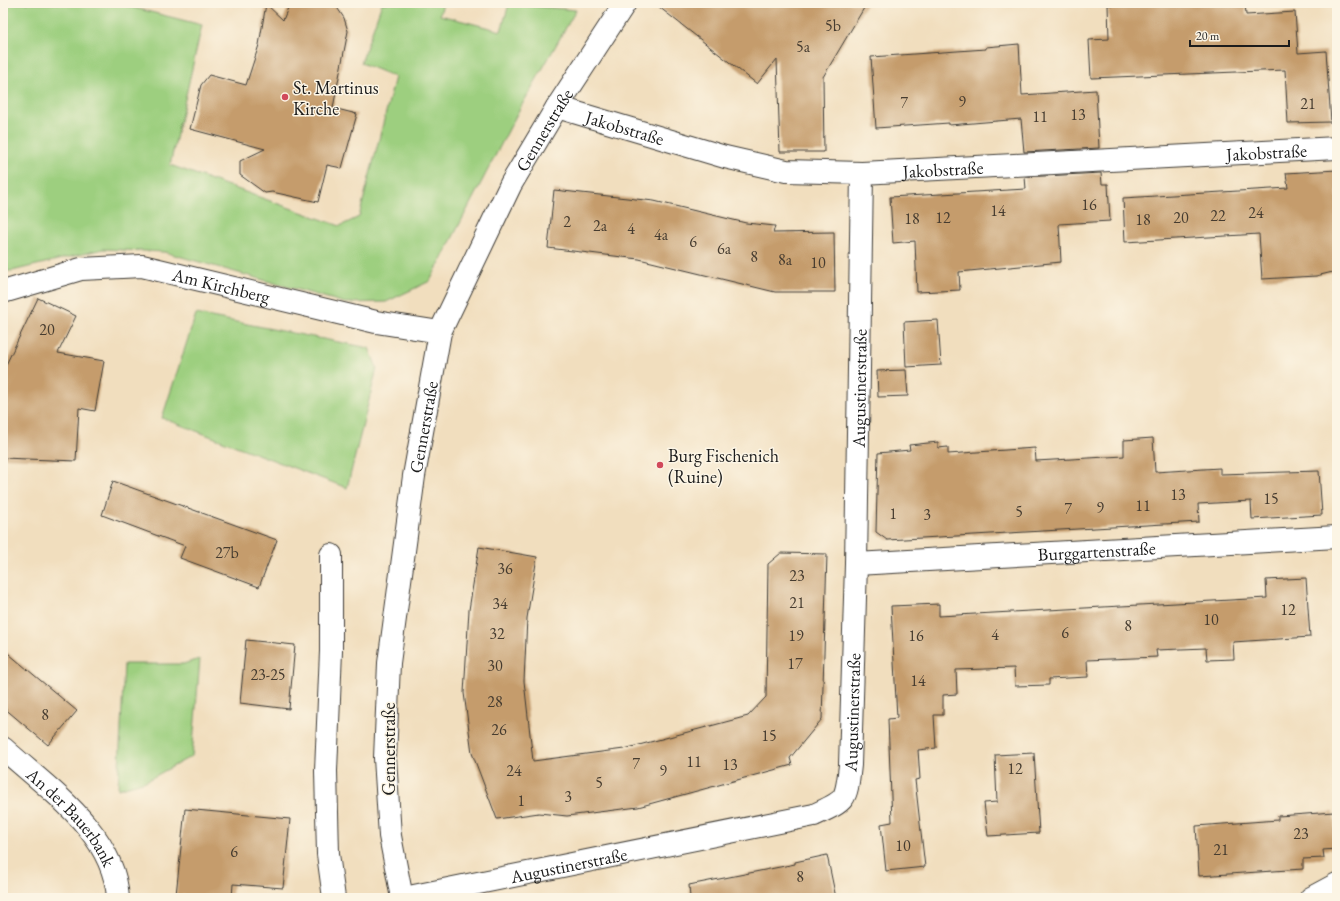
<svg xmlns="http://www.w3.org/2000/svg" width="1340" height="901" viewBox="0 0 1340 901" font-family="'EB Garamond',serif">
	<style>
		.green { fill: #9dcf7f; stroke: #5c764e }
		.building { fill: #c59c6c }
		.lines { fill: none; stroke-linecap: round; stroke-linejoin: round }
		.minor-casing { stroke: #3c3934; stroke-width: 24 }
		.minor { stroke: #fff; stroke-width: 22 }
		.poi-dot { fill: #d1495b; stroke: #fcf5e5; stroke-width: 1.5 }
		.labels { text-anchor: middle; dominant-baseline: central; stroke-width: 3; stroke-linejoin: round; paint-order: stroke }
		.number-label { font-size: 16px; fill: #463c30 }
		.poi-label { font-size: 18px; fill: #1c1c1c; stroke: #fcf5e5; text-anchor: start }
		.street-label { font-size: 18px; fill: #1c1c1c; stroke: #fcf5e5 }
	</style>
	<rect width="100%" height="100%" fill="#fcf5e5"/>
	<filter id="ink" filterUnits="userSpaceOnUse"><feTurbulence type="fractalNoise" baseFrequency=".025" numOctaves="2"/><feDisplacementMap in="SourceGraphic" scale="8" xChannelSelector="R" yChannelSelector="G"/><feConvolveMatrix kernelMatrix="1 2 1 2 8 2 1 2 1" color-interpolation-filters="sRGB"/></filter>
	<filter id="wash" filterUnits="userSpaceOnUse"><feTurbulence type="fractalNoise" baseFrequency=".012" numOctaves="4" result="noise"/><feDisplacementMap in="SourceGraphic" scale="16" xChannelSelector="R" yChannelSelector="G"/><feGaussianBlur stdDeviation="0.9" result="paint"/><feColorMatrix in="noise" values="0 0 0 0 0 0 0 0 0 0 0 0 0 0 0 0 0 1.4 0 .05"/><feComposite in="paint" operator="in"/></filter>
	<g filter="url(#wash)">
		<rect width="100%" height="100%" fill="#f1debe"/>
		<g class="green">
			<path d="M3 3H115L202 25 170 165 340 226 359 217 395 77 361 63 382 3H443L440 15 501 31 509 4 576 10 519 110 430 281 386 302 345 303 164 252 103 249 12 271H3Z"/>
			<path d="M196 314 369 348 377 368 347 488 162 418Z"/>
			<path d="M200 659 192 756 146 781 118 789 124 664H183Z"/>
		</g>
		<g id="blocks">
			<g class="building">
				<path d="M290 3H334L344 18 348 31 333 108 357 114 342 168 327 165 318 202 272 192 265 193 240 175V161L265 149 190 129 201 85 209 75 246 85 259 45 266 4 283 20Z"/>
				<path d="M654 3H867L823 77 824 152H780L777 59 757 84Z"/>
				<path d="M1189 3H1245L1246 15 1295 12 1298 53 1326 51 1331 122 1288 123 1285 70 1091 78 1089 40 1109 39 1108 5Z"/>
				<path d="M1019 44 1022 95 1096 90 1099 148 1024 152 1021 119 949 125V123L876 128 871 57 986 49V47Z"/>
				<path d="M1337 170V271L1316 276 1262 279 1259 234 1125 242 1123 198 1288 188 1286 173Z"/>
				<path d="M1101 173 1102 184H1108L1110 221 1059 224 1061 262 959 272 960 290 917 292 915 241 893 243 890 197 1026 189 1025 177Z"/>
				<path d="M554 190 654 201 746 223 775 226 773 233 834 232 835 292H775L639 259 548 248Z"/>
				<path d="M38 298 76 316 58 353 104 361 95 411 79 408 76 461 3 458V371Z"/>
				<path d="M938 320 941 365 906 367 904 322Z"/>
				<path d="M906 370 908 396 878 397 877 371Z"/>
				<path d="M1153 438 1155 472 1220 468V474L1319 471 1322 515 1252 519 1251 501 1198 504 1199 522 887 540 876 532 878 453 910 450 909 445 938 442V448L948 447V454L1035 448 1036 461 1124 456V440Z"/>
				<path d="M113 481 277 540 259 587 180 558 185 546 102 515Z"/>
				<path d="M479 547 537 557 527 618 524 681 533 761 624 749 748 716 766 697 768 564 781 553 827 554 822 719 790 758 792 765 638 807 567 816 539 813 497 819 472 753 464 693 469 610Z"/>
				<path d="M1306 578 1310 637 1233 642 1234 659 1207 660 1206 648 1156 650 1157 657 1087 660 1088 677 1049 679V685L1015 686 1014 668 956 670 957 694 943 695V715H934L936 748 918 750 920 779 915 780 925 867 886 871 881 824 892 822 888 719 897 718 891 606 939 604V616L1267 598 1266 580Z"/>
				<path d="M246 640 295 645 289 709 240 703Z"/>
				<path d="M3 649 77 711 48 745 3 707Z"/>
				<path d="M1034 753 1039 833 988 836 984 803 997 802 995 755Z"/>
				<path d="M185 809 290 819 283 888 233 884 232 898 176 895Z"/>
				<path d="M1334 812 1336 849 1323 850 1324 858 1303 859V869L1199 876 1196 826 1278 820V816Z"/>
				<path d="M827 855 836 898H690L689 885 795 864V862Z"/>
			</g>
		</g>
	</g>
	<g filter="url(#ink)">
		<use href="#blocks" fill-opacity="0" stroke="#3c3934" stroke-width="1"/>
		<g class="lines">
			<defs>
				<g id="minor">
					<path id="s1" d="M557 107 725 157 786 171 862 173 1337 148"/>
					<path id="s2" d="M3 292 81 269 142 266 376 322 440 332"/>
					<path d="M331 555V651L326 771 328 854 334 898"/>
					<path id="s3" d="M856 564 1337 537"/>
					<path id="s4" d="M3 748C48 789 114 832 118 898"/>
					<path id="s5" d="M402 898 390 836 385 758 389 663 414 476 440 332 511 184 557 107 625 3"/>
					<path id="s6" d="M404 898 814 815C847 800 846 801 850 765L856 564 862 173"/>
					<path d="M1311 898 1337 884"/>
				</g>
			</defs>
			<use href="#minor" class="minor-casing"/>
			<use href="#minor" class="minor"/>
		</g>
	</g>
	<g class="poi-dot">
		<circle cx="285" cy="97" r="4"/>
		<circle cx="660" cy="465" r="4"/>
	</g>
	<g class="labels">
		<g class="number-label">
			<text x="833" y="25">5b</text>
			<text x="803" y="46">5a</text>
			<text x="962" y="101">9</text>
			<text x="904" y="102">7</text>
			<text x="1308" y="103">21</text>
			<text x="1078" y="114">13</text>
			<text x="1040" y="116">11</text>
			<text x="1089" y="204">16</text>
			<text x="998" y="210">14</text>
			<text x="1256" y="212">24</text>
			<text x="1218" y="215">22</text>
			<text x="943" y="217">12</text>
			<text x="1181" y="217">20</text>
			<text x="912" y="218">18</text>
			<text x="1143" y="219">18</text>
			<text x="567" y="221">2</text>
			<text x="600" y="225">2a</text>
			<text x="631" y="228">4</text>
			<text x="661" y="234">4a</text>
			<text x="693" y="241">6</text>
			<text x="724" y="248">6a</text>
			<text x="754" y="256">8</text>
			<text x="785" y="259">8a</text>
			<text x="818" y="262">10</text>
			<text x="47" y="329">20</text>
			<text x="1178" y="494">13</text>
			<text x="1271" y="498">15</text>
			<text x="1143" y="505">11</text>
			<text x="1100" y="507">9</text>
			<text x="1068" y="508">7</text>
			<text x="1019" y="511">5</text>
			<text x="893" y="513">1</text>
			<text x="927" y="514">3</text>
			<text x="227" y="552">27b</text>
			<text x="505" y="568">36</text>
			<text x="797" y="575">23</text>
			<text x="797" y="602">21</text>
			<text x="500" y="603">34</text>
			<text x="1288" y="609">12</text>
			<text x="1211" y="619">10</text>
			<text x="1128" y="625">8</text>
			<text x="1065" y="632">6</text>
			<text x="497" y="633">32</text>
			<text x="995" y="634">4</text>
			<text x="796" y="635">19</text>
			<text x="916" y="635">16</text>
			<text x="795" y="663">17</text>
			<text x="495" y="665">30</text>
			<text x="268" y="674">23-25</text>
			<text x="918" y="680">14</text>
			<text x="495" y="701">28</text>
			<text x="45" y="714">8</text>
			<text x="499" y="729">26</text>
			<text x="769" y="735">15</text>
			<text x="694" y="761">11</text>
			<text x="636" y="763">7</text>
			<text x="730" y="764">13</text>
			<text x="1015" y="768">12</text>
			<text x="514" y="770">24</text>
			<text x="663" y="770">9</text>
			<text x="599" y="782">5</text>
			<text x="568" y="796">3</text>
			<text x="521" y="800">1</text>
			<text x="1301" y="833">23</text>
			<text x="903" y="845">10</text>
			<text x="1221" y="849">21</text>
			<text x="234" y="851">6</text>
			<text x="800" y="876">8</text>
		</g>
		<g class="poi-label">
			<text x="293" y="87">St. Martinus<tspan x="293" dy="21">Kirche</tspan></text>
			<text x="668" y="455">Burg Fischenich<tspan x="668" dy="21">(Ruine)</tspan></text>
		</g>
		<g class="street-label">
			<text stroke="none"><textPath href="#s1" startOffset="71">Jakobstraße</textPath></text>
			<text stroke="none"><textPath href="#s5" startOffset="799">Gennerstraße</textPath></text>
			<text stroke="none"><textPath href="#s1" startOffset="719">Jakobstraße</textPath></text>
			<text stroke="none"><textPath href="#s1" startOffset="395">Jakobstraße</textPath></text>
			<text stroke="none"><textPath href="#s2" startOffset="224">Am Kirchberg</textPath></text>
			<text stroke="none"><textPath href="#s6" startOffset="863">Augustinerstraße</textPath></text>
			<text stroke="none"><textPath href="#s5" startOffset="475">Gennerstraße</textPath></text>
			<text stroke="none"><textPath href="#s3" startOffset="241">Burggartenstraße</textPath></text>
			<text stroke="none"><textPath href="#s6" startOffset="539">Augustinerstraße</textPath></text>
			<text transform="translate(388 749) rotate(-90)">Gennerstraße</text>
			<text stroke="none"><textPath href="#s4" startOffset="98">An der Bauerbank</textPath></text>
			<text stroke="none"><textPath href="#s6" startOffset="168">Augustinerstraße</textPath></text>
		</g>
	</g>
	<rect width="1340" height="901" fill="none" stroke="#fcf5e5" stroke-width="16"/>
	<path d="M1190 40v6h99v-6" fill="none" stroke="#1c1c1c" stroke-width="2"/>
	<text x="1196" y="40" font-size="12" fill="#1c1c1c" stroke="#fcf5e5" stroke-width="3" paint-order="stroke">20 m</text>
</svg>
